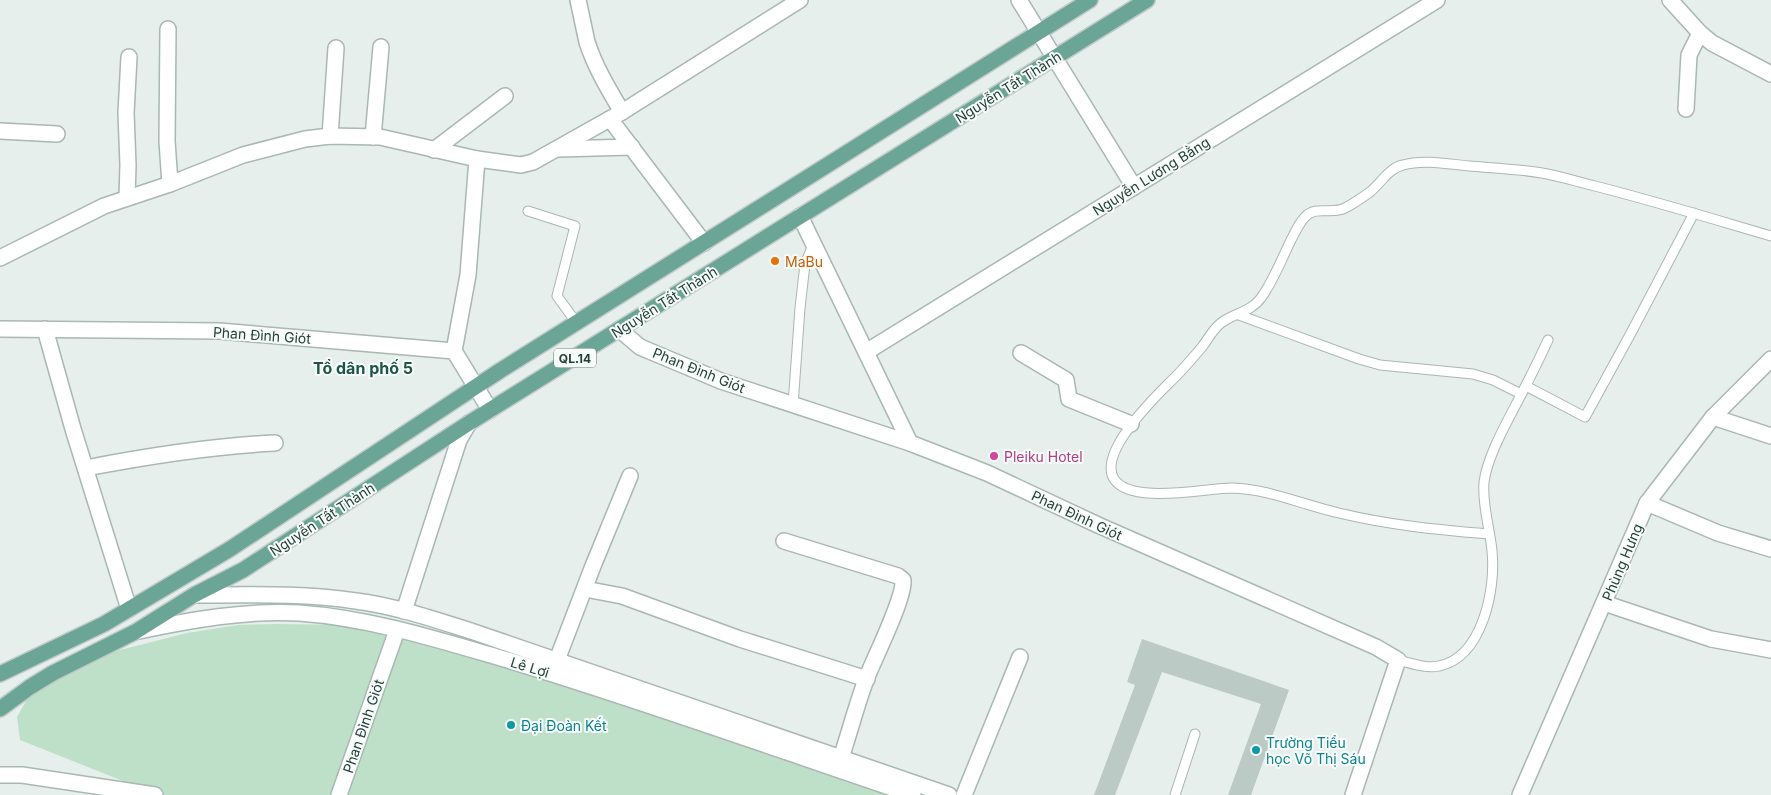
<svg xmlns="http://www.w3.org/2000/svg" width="1771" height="795" viewBox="0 0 1771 795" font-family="Inter,sans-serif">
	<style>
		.green { fill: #bfe0c8 }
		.building { fill: #bbcac4 }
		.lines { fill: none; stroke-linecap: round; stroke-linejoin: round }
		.service-casing { stroke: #a8b8b2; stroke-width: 11 }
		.minor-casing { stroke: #a8b8b2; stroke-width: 18 }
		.tertiary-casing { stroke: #a8b8b2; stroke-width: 18 }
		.primary-casing { stroke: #c2cac8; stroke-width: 18 }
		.service { stroke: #fff; stroke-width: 9 }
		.minor { stroke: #fff; stroke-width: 15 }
		.tertiary { stroke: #fff; stroke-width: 15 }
		.primary { stroke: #6aa596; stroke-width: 15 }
		.food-dot { fill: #e8710a; stroke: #f7fbf9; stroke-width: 2 }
		.hotel-dot { fill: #d1479c; stroke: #f7fbf9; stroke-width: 2 }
		.culture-dot { fill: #0f9aa8; stroke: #f7fbf9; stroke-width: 2 }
		.labels { text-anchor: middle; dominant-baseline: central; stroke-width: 4; stroke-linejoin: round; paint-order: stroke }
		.shield { fill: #f7fbf9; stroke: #637a73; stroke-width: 1 }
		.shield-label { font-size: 12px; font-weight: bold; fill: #24423a }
		.street-label { font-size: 14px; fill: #24423a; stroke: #f7fbf9 }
		.food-label { font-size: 14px; fill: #c56008; stroke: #f7fbf9; text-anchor: start }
		.hotel-label { font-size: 14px; fill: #b23c85; stroke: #f7fbf9; text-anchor: start }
		.culture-label { font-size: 14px; fill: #0d838f; stroke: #f7fbf9; text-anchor: start }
		.quarter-label { font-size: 16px; font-weight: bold; fill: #1f5548; stroke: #f7fbf9 }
	</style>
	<rect width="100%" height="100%" fill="#e6efeb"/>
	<path class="green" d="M276 624 346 625 397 630 915 795H158L20 740 17 717 30 694 53 679 112 652 187 633 238 625Z"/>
	<path class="building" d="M1142 639 1289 690 1251 795H1228L1261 704 1162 672 1115 795H1094L1135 685 1127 682Z"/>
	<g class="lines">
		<defs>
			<g id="service">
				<path d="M528 211 575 226 557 296 576 322"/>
				<path d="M1239 315 1359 359 1380 365 1473 374 1493 380 1521 394"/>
				<path d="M1526 386 1585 417 1631 333 1694 213"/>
				<path d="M793 405 800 308 805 264 813 245"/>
				<path d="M1489 534C1439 530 1388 525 1339 513 1303 505 1269 489 1232 488 1205 488 1131 505 1114 479 1098 453 1153 399 1169 383 1181 372 1191 360 1202 347 1208 339 1213 329 1221 323 1234 313 1251 312 1261 298 1274 280 1282 258 1292 238 1296 231 1299 223 1305 217 1316 205 1331 215 1345 208 1353 204 1363 197 1370 192 1381 183 1389 168 1403 165 1423 159 1448 164 1469 166 1493 168 1518 169 1542 173 1560 176 1578 182 1595 186 1654 201 1713 219 1771 236"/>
				<path d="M1398 660C1411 663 1426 669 1439 666 1483 657 1496 588 1492 551 1490 528 1482 506 1484 482 1488 452 1513 412 1526 385 1534 370 1541 355 1548 340"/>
				<path d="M1175 795 1195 734"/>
			</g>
			<g id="minor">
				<path d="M578 0C581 14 584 28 587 42 595 67 609 90 622 112"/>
				<path d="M1019 0 1134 187"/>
				<path d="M168 29 167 141 170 184"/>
				<path d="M1686 109 1689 55 1700 33"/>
				<path d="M610 119 704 243"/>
				<path d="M0 131 57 134"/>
				<path d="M330 136 336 48"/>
				<path d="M373 137 381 47"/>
				<path d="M558 149 632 147"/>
				<path d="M434 150 505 96"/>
				<path d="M477 159 521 165 533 162 622 112 800 0"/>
				<path d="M127 198 128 165 126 113 129 57"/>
				<path d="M800 216 910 443"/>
				<path d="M0 258 104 206 170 184 243 155 305 139 330 136 380 137 477 159 468 275 454 351"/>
				<path d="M45 329 73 429 129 609"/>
				<path d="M620 330 640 347 721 381 910 443 987 473 1098 525 1376 647 1398 660 1353 795"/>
				<path d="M1021 353 1066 380 1069 399 1131 424"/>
				<path d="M1713 417 1771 436"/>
				<path d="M86 468C148 456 211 446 275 443"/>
				<path d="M1647 503 1718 533 1771 549"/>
				<path d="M784 541 898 576 903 580C905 597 875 657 867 677 857 703 850 731 841 758"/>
				<path d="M585 589 622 596 740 639 867 679"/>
				<path d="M1604 603 1711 639 1771 650"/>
				<path d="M404 611 459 440 469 423"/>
				<path d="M557 660 593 566 630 476"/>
				<path d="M339 795 397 630"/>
				<path d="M964 795 1020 657"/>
				<path d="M1520 795 1647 503 1713 417 1771 359"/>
			</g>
			<g id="tertiary">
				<path d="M1670 0 1700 33 1712 43 1771 74"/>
				<path d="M0 329 219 331 454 351 490 410"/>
				<path d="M866 352 1437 0"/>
				<path d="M194 595C248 595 302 593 356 601 395 606 433 619 471 631L949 795"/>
				<path d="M139 631C190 620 246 610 299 613 371 618 442 641 511 661 646 702 779 750 913 795"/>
				<path d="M0 775H22L155 795"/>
			</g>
			<g id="primary">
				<path d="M0 674 104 624 230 549 501 370 1090 0"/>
				<path d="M0 709 30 687 53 673 135 632 194 595 243 570 469 423 1147 0"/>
			</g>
		</defs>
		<use href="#service" class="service-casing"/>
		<use href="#minor" class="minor-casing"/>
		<use href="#tertiary" class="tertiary-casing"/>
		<use href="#primary" class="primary-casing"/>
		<use href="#service" class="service"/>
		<use href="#minor" class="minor"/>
		<use href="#tertiary" class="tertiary"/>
		<use href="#primary" class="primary"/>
	</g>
	<circle class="food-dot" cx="775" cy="261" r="5"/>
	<circle class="hotel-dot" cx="994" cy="456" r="5"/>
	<g class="culture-dot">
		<circle cx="511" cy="725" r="5"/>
		<circle cx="1256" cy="750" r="5"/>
	</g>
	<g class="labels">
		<rect class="shield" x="554" y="348.5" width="42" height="19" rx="4"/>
		<g class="shield-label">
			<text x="575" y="358">QL.14</text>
		</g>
		<g class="street-label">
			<text transform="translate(1008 87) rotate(-32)">Nguyễn Tất Thành</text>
			<text transform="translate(1151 176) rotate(-32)">Nguyễn Lương Bằng</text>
			<text transform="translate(664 302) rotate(-32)">Nguyễn Tất Thành</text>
			<text transform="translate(262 335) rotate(4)">Phan Đình Giót</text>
			<text transform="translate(699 370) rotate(22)">Phan Đình Giót</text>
			<text transform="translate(1077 515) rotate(25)">Phan Đình Giót</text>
			<text transform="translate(322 519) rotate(-33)">Nguyễn Tất Thành</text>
			<text transform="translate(1622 562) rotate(-67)">Phùng Hưng</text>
			<text transform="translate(530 667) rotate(17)">Lê Lợi</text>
			<text transform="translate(363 726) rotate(-71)">Phan Đình Giót</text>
		</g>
		<g class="food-label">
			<text x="785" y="261">MaBu</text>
		</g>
		<g class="hotel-label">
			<text x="1004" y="456">Pleiku Hotel</text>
		</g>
		<g class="culture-label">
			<text x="521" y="725">Đại Đoàn Kết</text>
			<text x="1266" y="742">Trường Tiểu<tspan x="1266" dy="16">học Võ Thị Sáu</tspan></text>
		</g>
		<g class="quarter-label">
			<text x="363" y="368">Tổ dân phố 5</text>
		</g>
	</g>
</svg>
